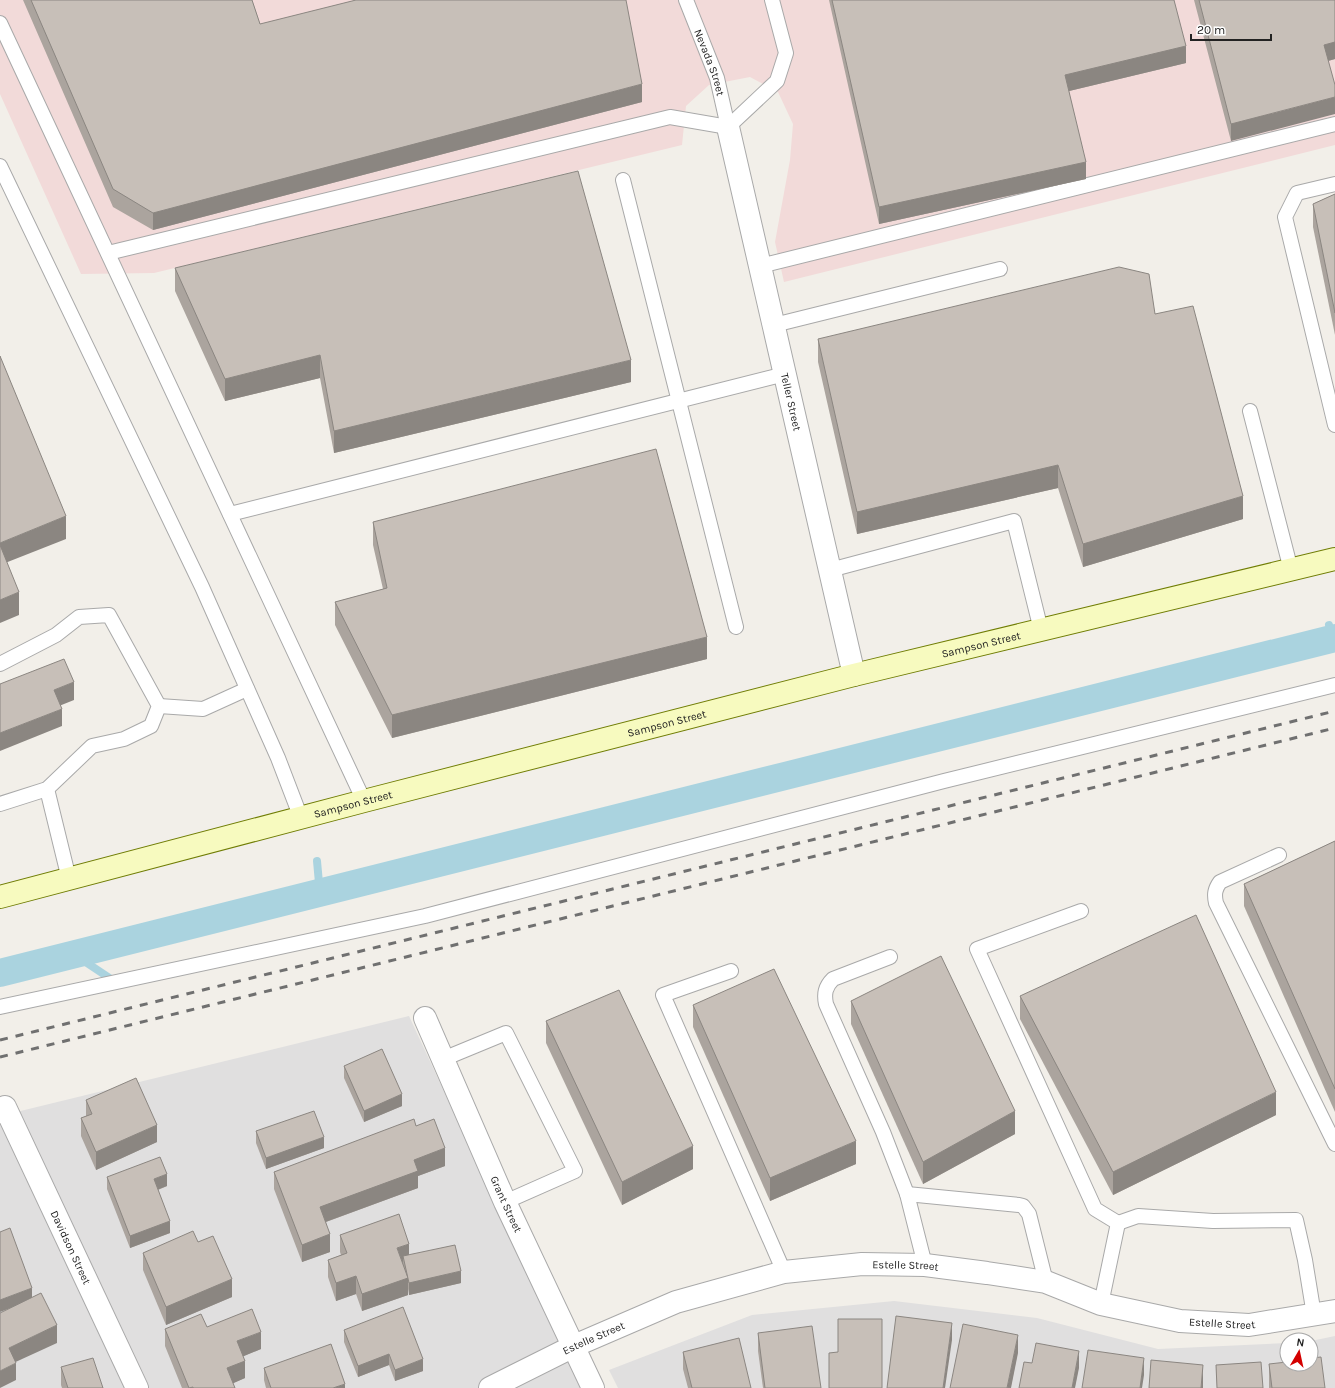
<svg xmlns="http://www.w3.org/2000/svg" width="1335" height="1388" viewBox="0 0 1335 1388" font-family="Karla,sans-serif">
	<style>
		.residential { fill: #e0dfdf }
		.commercial { fill: #f2dad9 }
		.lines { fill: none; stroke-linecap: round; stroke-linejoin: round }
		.stream { stroke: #aad3df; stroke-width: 8 }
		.canal { stroke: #aad3df; stroke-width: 28 }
		.lane-casing { stroke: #a9a9a9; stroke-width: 16 }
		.street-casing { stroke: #a9a9a9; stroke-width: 24 }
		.secondary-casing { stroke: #707d05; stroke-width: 24 }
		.lane { stroke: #fff; stroke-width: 14 }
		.street { stroke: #fff; stroke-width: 22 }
		.secondary { stroke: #f7fabf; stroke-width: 22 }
		.rail { stroke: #707070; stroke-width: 3; stroke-dasharray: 8 8; stroke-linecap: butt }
		.wall { fill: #aba49e }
		.shaded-wall { fill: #8b8681 }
		.building { fill: #c7bfb8; stroke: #8b8681 }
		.labels { text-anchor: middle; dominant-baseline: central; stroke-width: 4; stroke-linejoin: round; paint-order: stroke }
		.street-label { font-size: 11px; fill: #222; stroke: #fff }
	</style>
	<rect width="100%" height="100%" fill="#f2efe9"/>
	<g class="residential">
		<path d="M409 1016 582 1388H0V1116Z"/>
		<path d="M894 1301 1037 1318 1158 1349 1287 1343V1364H1311V1341L1335 1336V1388H618L609 1370 752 1315Z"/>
	</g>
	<path class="commercial" d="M0 0H1335V145L784 282 775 242 790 160 793 124 778 92 750 77 709 85 686 106 682 145 154 273 81 274 0 94Z"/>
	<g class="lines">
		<g class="stream">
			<path d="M1329 625 1333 639"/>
			<path d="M317 861 320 894"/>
			<path d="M75 955 111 979"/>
		</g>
		<path class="canal" d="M0 973 1335 638"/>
		<defs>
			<g id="lane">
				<path id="s1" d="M686 0 717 78 728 127"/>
				<path d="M0 23 364 801"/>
				<path d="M728 127 777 81 786 53 772 0"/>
				<path d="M0 166 202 587 278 758 301 818"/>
				<path d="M623 180 736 627"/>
				<path d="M1335 184 1297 193 1285 217 1335 425"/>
				<path d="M108 253 670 117 728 127"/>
				<path d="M760 266 1335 124"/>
				<path d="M774 325 1000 269"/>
				<path d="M1250 411 1291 570"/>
				<path d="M230 514 785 374"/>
				<path d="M830 570 1014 521 1041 630"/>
				<path d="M0 664 56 635 79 617 109 615 159 706 151 726 124 739 92 746 47 789 0 804"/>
				<path d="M159 706 203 709 247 689"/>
				<path d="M47 789 69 879"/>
				<path d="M1279 855 1220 882C1215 889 1214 894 1216 903L1335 1144"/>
				<path d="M1081 911 977 949 1095 1209 1118 1223 1101 1304"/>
				<path d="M890 957 833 979C825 987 824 994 826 1004L883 1132 907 1194"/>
				<path d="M731 971 663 995 784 1272"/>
				<path d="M0 1007 425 916 944 781 1335 685"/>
				<path d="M443 1059 506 1033 575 1171 505 1202"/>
				<path d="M1118 1223 1138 1216 1213 1221 1296 1220 1305 1260 1314 1315"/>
				<path d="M925 1265 907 1194 1019 1205 1023 1206 1029 1214 1046 1282"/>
			</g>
			<g id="street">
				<path id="s2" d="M728 127 854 675"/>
				<path id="s3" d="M425 1018 505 1202 593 1388"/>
				<path id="s4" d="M5 1107 137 1388"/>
				<path id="s5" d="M490 1388 574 1346 676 1302 784 1272 862 1264 925 1265 987 1273 1046 1282 1101 1304 1180 1321 1249 1325 1335 1311"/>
			</g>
			<g id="secondary">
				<path id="s6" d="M0 897 364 801 854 675 1335 559"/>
			</g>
		</defs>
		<use href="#lane" class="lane-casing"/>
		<use href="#street" class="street-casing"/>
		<use href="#secondary" class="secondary-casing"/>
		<use href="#lane" class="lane"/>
		<use href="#street" class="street"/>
		<use href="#secondary" class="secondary"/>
		<g class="rail">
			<path d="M0 1040 1335 711"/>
			<path d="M0 1057 1335 728"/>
		</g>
	</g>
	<g class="wall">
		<path d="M23 0H252L260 24 642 102 153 230 113 207Z"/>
		<path d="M829 0H1174L1186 63 1069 91 1086 179 879 224Z"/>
		<path d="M1194 0H1335V59L1328 61 1231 141Z"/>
		<path d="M1335 194V335L1313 227V204Z"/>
		<path d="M175 268 631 382 334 453 320 378 225 401 175 291Z"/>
		<path d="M1155 314 1243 519 1083 567 1058 488 857 534 818 362V339Z"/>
		<path d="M373 522 707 659 392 738 335 625V602L383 589 373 545Z"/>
		<path d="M1335 841V1112L1244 906V884Z"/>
		<path d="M1020 996 1276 1115 1113 1195 1020 1019Z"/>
		<path d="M851 1001 1015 1134 923 1184 851 1024Z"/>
		<path d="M693 1005 856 1164 770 1201 693 1027Z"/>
		<path d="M546 1021 693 1169 622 1205 546 1043Z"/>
		<path d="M344 1066 402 1106 364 1122 344 1078Z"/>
		<path d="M86 1100 157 1142 96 1170 81 1136V1118L86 1116Z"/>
		<path d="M416 1126 445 1166 418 1176V1188L326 1222 330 1252 302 1262 274 1189V1172Z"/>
		<path d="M256 1131 324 1148 266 1169 256 1143Z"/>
		<path d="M107 1177 167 1186 158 1190 170 1233 130 1248 107 1189Z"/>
		<path d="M340 1235 409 1255 461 1283 409 1295 408 1289V1295L362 1311 356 1294 336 1301 328 1277V1260L341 1255 340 1252Z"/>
		<path d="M198 1242 232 1297 166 1325 143 1270V1253Z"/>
		<path d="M207 1327 261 1349 243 1356 245 1378 233 1383 235 1388H182L165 1346V1329Z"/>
		<path d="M344 1330 423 1371 395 1381 389 1365 358 1377 344 1342Z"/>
		<path d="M758 1333 821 1388H763L758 1351Z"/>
		<path d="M683 1352 751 1388H688L683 1369Z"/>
		<path d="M1269 1364 1325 1388H1269Z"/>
		<path d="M1216 1365 1263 1388H1217Z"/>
		<path d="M61 1367 103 1388H62L61 1385Z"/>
		<path d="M264 1368 345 1388H266L264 1380Z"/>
	</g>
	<g class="shaded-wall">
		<path d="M1335 42V59L1324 62V45Z"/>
		<path d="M1186 46V63L1065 92V75Z"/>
		<path d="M642 84V102L153 230V213Z"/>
		<path d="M1335 97V114L1231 141V124Z"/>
		<path d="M1086 162V179L879 224V207Z"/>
		<path d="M320 355V378L225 401V379Z"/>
		<path d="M631 360V382L334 453V431Z"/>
		<path d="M1058 465V488L857 534V512Z"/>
		<path d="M1243 496V519L1083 567V544Z"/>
		<path d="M66 516V539L0 565V543Z"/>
		<path d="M19 592V615L0 623V600Z"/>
		<path d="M707 637V659L392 738V715Z"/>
		<path d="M74 682V700L54 708V690Z"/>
		<path d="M62 709V726L0 751V733Z"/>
		<path d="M1276 1092V1115L1113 1195V1172Z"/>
		<path d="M402 1094V1106L364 1122V1111Z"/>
		<path d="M1015 1111V1134L923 1184V1162Z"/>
		<path d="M157 1125V1142L96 1170V1152Z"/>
		<path d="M324 1137V1148L266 1169V1158Z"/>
		<path d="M856 1141V1164L770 1201V1178Z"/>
		<path d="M693 1146V1169L622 1205V1182Z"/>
		<path d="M445 1148V1166L418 1176V1188L320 1224V1207L414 1160Z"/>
		<path d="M167 1174V1186L154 1191V1179Z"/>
		<path d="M170 1221V1233L130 1248V1236Z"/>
		<path d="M330 1234V1252L302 1262V1245Z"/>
		<path d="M409 1244V1261L403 1256V1264L397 1248Z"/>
		<path d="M461 1271V1283L409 1295V1283Z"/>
		<path d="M356 1276V1294L336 1301V1283Z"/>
		<path d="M408 1278V1295L362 1311V1294Z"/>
		<path d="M232 1279V1297L166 1325V1307Z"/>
		<path d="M32 1288V1300L0 1312V1300Z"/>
		<path d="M952 1323V1340L945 1388H943Z"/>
		<path d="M57 1325V1343L9 1365V1348Z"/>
		<path d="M261 1332V1349L237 1359V1341Z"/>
		<path d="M1018 1335V1353L1011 1388H1007Z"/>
		<path d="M1079 1351V1368L1075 1388H1072Z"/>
		<path d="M389 1354V1365L358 1377V1366Z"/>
		<path d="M1144 1358V1375L1142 1388H1140Z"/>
		<path d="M423 1359V1371L395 1381V1370Z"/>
		<path d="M245 1361V1378L227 1386V1368Z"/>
		<path d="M16 1363V1380L0 1388V1371Z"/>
		<path d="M1203 1365V1388H1201Z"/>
		<path d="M345 1384V1388H333Z"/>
	</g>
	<g class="building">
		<path d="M31 0H252L260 24 356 0H626L642 84 153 213 113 189Z"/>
		<path d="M832 0H1174L1186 46 1065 75 1086 162 879 207Z"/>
		<path d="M1199 0H1335V42L1324 45 1335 85V97L1231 124Z"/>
		<path d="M578 171 631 360 334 431 320 355 225 379 175 268Z"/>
		<path d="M1335 194V313L1313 204Z"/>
		<path d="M1119 267 1149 274 1155 314 1193 306 1243 496 1083 544 1058 465 857 512 818 339Z"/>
		<path d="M0 356 66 516 0 543Z"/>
		<path d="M656 449 707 637 392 715 335 602 387 588 373 522Z"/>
		<path d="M0 545 19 592 0 600Z"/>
		<path d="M64 659 74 682 54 690 62 709 0 733V684Z"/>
		<path d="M1335 841V1089L1244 884Z"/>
		<path d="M1196 915 1276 1092 1113 1172 1020 996Z"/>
		<path d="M941 956 1015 1111 923 1162 851 1001Z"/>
		<path d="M774 969 856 1141 770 1178 693 1005Z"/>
		<path d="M619 990 693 1146 622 1182 546 1021Z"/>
		<path d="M382 1049 402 1094 364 1111 344 1066Z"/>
		<path d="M136 1078 157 1125 96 1152 81 1118 92 1114 86 1100Z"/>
		<path d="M314 1111 324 1137 266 1158 256 1131Z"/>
		<path d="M414 1119 416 1126 434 1119 445 1148 414 1160 418 1171 320 1207 330 1234 302 1245 274 1172Z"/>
		<path d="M160 1157 167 1174 154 1179 170 1221 130 1236 107 1177Z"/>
		<path d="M399 1214 409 1244 397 1248 408 1278 362 1294 356 1276 336 1283 328 1260 347 1253 340 1235Z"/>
		<path d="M10 1228 32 1288 0 1300V1232Z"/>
		<path d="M193 1231 198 1242 213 1236 232 1279 166 1307 143 1253Z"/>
		<path d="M455 1245 461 1271 409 1283 403 1256Z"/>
		<path d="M41 1293 57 1325 9 1348 16 1363 0 1371V1313Z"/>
		<path d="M403 1307 423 1359 395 1370 389 1354 358 1366 344 1330Z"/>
		<path d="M252 1309 261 1332 237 1341 245 1361 227 1368 235 1388H193V1387L189 1388 165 1329 201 1314 207 1327Z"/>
		<path d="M896 1316 952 1323 943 1388H887Z"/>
		<path d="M838 1319H882V1388H829V1353L838 1352Z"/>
		<path d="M963 1324 1018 1335 1007 1388H950Z"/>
		<path d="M812 1326 821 1388H765L758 1333Z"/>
		<path d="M739 1338 751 1388H692L683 1352Z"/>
		<path d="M1036 1343 1079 1351 1072 1388H1019L1024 1362 1032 1363Z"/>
		<path d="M331 1344 345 1384 333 1388H271L264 1368Z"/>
		<path d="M1088 1350 1144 1358 1140 1388H1082Z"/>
		<path d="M1321 1357 1325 1388H1272L1269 1364 1287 1362V1364H1311V1358Z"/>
		<path d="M93 1358 103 1388H68L61 1367Z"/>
		<path d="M1151 1360 1203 1365 1201 1388H1149Z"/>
		<path d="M1261 1362 1263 1388H1217L1216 1365Z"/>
	</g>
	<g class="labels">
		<g class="street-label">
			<text stroke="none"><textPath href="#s1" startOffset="67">Nevada Street</textPath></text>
			<text stroke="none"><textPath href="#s2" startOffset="282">Teller Street</textPath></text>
			<text stroke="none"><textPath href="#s6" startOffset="1013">Sampson Street</textPath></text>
			<text stroke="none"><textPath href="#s6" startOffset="689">Sampson Street</textPath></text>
			<text stroke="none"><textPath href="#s6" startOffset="365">Sampson Street</textPath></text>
			<text stroke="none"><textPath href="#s3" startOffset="203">Grant Street</textPath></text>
			<text stroke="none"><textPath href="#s4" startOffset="155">Davidson Street</textPath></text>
			<text stroke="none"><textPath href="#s5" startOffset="439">Estelle Street</textPath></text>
			<text stroke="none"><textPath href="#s5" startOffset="763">Estelle Street</textPath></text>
			<text stroke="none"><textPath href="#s5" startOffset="115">Estelle Street</textPath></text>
		</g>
	</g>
	<g transform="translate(1299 1352) rotate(9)"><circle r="19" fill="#ffffff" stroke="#a7a7a7"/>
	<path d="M0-3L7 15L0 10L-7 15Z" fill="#d40000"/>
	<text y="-6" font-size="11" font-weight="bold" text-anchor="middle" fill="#222222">N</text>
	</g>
	<path d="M1191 34v6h80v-6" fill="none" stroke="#222222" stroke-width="2"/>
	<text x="1197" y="34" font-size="12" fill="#222222" stroke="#ffffff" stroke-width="3" paint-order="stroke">20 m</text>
</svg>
